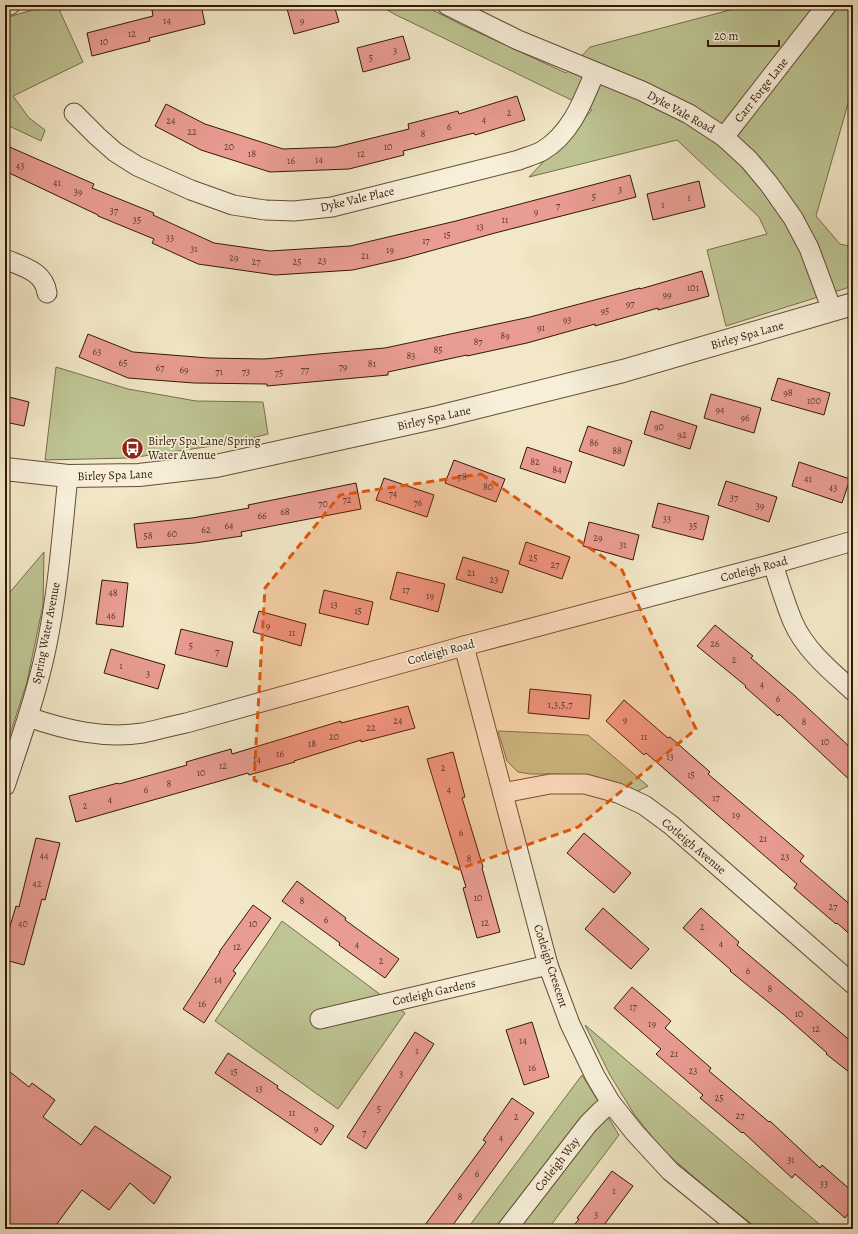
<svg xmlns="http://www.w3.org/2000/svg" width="858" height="1234" viewBox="0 0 858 1234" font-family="Alegreya,serif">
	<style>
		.green { fill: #bec493; stroke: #786e4c }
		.building { fill: #e99c92; stroke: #331905 }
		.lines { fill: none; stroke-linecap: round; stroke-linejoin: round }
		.minor-casing { stroke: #634c35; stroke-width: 21 }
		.tertiary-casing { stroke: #634c35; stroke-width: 24 }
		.minor { stroke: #f7efda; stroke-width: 19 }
		.tertiary { stroke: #f7efda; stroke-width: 22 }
		.marked { fill: #df560c; fill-opacity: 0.2; stroke: #df560c; stroke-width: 3; stroke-dasharray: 8 5; stroke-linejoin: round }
		.labels { text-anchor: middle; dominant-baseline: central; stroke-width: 3.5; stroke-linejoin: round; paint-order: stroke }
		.number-label { font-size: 10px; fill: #603a28 }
		.street-label { font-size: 12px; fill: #331905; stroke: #f7efda }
		.poi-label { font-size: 12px; fill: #331905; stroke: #f7efda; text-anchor: start }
	</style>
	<rect width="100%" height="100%" fill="#f2e7c6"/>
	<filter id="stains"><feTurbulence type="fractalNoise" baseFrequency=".005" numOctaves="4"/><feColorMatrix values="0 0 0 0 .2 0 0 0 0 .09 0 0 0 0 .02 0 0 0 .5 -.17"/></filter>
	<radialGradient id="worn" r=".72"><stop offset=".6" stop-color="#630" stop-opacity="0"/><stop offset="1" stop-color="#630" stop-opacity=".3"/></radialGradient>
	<g class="green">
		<path d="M50 5H57L83 62 13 96 29 118 45 130 41 141 5 124V18Z"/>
		<path d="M379 5H423L462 25 566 73 590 47 749 5H853V86L816 216 840 244 853 247V286L726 326 707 250 767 234 759 217 677 140 529 177 592 110 394 14Z"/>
		<path d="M56 367 128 389 196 401 263 402 268 434 233 443 130 458 45 460Z"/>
		<path d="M44 552 43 605 27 682 5 750V598Z"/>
		<path d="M498 731 588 735 648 786 638 791 593 777 557 774H531L518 772 507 761Z"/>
		<path d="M282 921 405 1013 338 1109 215 1021Z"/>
		<path d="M585 1025 825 1229H758L711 1192 662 1149 634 1114 610 1075Z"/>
		<path d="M582 1075 619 1135 548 1229H467Z"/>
	</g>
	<g class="building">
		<path d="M175 5H201L205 24 149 38 150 41 92 56 87 33 153 16 152 10Z"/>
		<path d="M286 5H334L339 22 294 34Z"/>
		<path d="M403 36 410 59 363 72 357 48Z"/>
		<path d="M517 96 525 120 475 135 474 133 403 151 404 155 349 169 270 172 201 150 155 126 166 104 205 124 283 149 336 147 409 129 408 124 458 111 459 114Z"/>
		<path d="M5 145 94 184 92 188 154 213 153 215 214 243 270 251 350 246 456 221 630 175 636 197 495 233 405 258 353 270 275 275 198 264 152 243 154 239 98 216V215L5 171Z"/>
		<path d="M699 181 705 207 653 220 647 194Z"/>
		<path d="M702 271 709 296 658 310V308L595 326V324L527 343 467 356V355L388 372V375L267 386V384L194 383 128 378 79 357 88 334 133 352 209 358 264 359 385 348 530 317 640 288V289Z"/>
		<path d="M778 378 830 393 824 415 771 400Z"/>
		<path d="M711 394 761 408 754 433 704 418Z"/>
		<path d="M5 396 29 402 24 426 5 422Z"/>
		<path d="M651 411 697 426 690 449 644 434Z"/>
		<path d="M588 426 632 441 624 466 579 451Z"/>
		<path d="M527 447 572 462 565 483 520 468Z"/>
		<path d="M454 460 505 479 496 502 445 483Z"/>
		<path d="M799 462 850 479 842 503 792 486Z"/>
		<path d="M384 478 434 495 427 517 376 500Z"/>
		<path d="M726 481 777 497 769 522 718 505Z"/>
		<path d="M356 483 361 509 241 532 242 536 195 543 137 548 134 524 192 518 249 508 248 505Z"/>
		<path d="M658 503 709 516 703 540 652 527Z"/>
		<path d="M589 522 639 535 633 560 583 546Z"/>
		<path d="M526 542 570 557 562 579 519 564Z"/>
		<path d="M463 557 509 571 502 593 456 579Z"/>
		<path d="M397 572 445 584 438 612 390 599Z"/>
		<path d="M102 580 128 583 123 627 96 624Z"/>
		<path d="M324 590 373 602 368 625 319 613Z"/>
		<path d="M259 611 306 624 301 646 253 632Z"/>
		<path d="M715 625 753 656 751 658 795 696 853 750V783L779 714 778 716 745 687 746 686 697 646Z"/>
		<path d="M181 629 233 642 227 667 175 654Z"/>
		<path d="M111 649 165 665 158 689 104 673Z"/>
		<path d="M530 689 591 695 589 719 528 713Z"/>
		<path d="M624 700 668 738 670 737 710 772 708 774 804 856 800 861 853 907V937L837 923 836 924 794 888 797 884 646 753 644 755 606 721Z"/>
		<path d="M408 706 415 728 361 742V740L294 761 295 762 249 775 248 773 76 822 69 796 118 783 119 784 187 765 186 762 231 749 232 754 341 721V723Z"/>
		<path d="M453 752 465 797 462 798 483 867 482 868 500 932 477 938 463 888 466 887 427 759Z"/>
		<path d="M584 833 631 873 614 893 567 853Z"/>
		<path d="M36 838 60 843 45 900 42 899 24 965 5 960V943L16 906 19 907Z"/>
		<path d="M297 881 346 918 345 920 399 959 385 978 339 945 340 943 282 901Z"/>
		<path d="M253 905 271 918 233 971 236 973 204 1023 183 1009 220 952H219Z"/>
		<path d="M603 908 649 949 631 969 585 929Z"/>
		<path d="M701 908 739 942 737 945 853 1043V1075L826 1054 827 1053 783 1014 730 971 731 970 683 928Z"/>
		<path d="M632 987 671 1021 665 1028 711 1068 709 1071 769 1122 770 1121 820 1168 822 1165 853 1192V1208L845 1218 795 1174 792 1178 743 1132 742 1133 700 1098 703 1095 656 1054 661 1049 614 1008Z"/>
		<path d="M532 1022 549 1077 524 1085 506 1030Z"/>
		<path d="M415 1032 434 1044 366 1149 347 1137Z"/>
		<path d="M228 1053 278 1086 277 1088 334 1126 321 1145 215 1073Z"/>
		<path d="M5 1068 29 1087 32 1083 55 1100 43 1117 81 1145 95 1126 171 1177 154 1204 130 1183 109 1210 82 1190 53 1229H5Z"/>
		<path d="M512 1098 534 1113 519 1134 450 1229H422L486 1142 483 1140Z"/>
		<path d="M612 1171 633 1186 601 1229H571L579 1219 577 1218Z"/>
	</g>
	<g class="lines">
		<defs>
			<g id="minor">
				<path d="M447 5 518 40 642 91 689 114 724 137 749 160 769 184 793 218 809 248 832 310"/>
				<path d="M5 6 10 5"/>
				<path d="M74 113 97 136 115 152 137 166 191 190 233 205 265 210 294 211 332 207 519 160C526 157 535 155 542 151 571 134 583 101 595 72"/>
				<path d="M724 137 827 5"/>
				<path d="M5 259C23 267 44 271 47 293"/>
				<path d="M773 564C779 583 785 603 793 622 805 650 831 671 853 691"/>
				<path d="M464 646 548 965 570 1024 595 1076 611 1103 635 1133 670 1171 741 1229"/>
				<path d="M28 717C66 730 103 739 143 733 157 730 171 726 186 723L464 646 773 564 853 541"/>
				<path d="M5 786C20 741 36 696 46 649 58 592 62 534 68 476"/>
				<path d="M503 793 550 784H585L618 793 644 805 671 825 853 984"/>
				<path d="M320 1019 548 965"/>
				<path d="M507 1229 588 1124 601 1111 611 1103"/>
			</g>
			<path id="tertiary" d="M5 469 68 476 139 475 216 466 438 417 623 371 853 304"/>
		</defs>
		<use href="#minor" class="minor-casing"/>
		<use href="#tertiary" class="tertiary-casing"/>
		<use href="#minor" class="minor"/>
		<use href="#tertiary" class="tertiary"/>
	</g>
	<path class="marked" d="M481 474 622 570 696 729 578 827 459 869 254 780 265 588 340 495Z"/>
	<defs>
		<symbol id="bus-disc" viewBox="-11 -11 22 22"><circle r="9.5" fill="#8f2418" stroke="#f7efda"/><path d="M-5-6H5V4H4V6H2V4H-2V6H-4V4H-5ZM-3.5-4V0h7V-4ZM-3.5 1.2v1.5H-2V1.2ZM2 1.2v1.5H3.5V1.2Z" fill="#fff"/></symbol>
	</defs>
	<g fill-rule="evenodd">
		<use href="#bus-disc" x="120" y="436" width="25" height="25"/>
	</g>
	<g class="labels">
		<g class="number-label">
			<text x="167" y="20">14</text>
			<text x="302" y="20">9</text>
			<text x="132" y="33">12</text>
			<text x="104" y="41">10</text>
			<text x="395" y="50">3</text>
			<text x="371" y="57">5</text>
			<text x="509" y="112">2</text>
			<text x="484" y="119">4</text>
			<text x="171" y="120">24</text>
			<text x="449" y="126">6</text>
			<text x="192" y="131">22</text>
			<text x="423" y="133">8</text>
			<text x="229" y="146">20</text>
			<text x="388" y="146">10</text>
			<text x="252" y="153">18</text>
			<text x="361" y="153">12</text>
			<text x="319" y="159">14</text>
			<text x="291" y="160">16</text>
			<text x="20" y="165">43</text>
			<text x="57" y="182">41</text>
			<text x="620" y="189">3</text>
			<text x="78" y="191">39</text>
			<text x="594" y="196">5</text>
			<text x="689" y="197">1</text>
			<text x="663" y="204">1</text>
			<text x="558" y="205">7</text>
			<text x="114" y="210">37</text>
			<text x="536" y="211">9</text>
			<text x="137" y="219">35</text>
			<text x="505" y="219">11</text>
			<text x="480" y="226">13</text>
			<text x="447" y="234">15</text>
			<text x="170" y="237">33</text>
			<text x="426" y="240">17</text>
			<text x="194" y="248">31</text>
			<text x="390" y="249">19</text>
			<text x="365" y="255">21</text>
			<text x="234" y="257">29</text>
			<text x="322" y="260">23</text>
			<text x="256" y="261">27</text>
			<text x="297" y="261">25</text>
			<text x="693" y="287">101</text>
			<text x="667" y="294">99</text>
			<text x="630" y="303">97</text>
			<text x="605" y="310">95</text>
			<text x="567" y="319">93</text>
			<text x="541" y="327">91</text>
			<text x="505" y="335">89</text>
			<text x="478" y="341">87</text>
			<text x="438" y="349">85</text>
			<text x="97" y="351">63</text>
			<text x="411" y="355">83</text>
			<text x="123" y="362">65</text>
			<text x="372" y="363">81</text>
			<text x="343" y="366">79</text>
			<text x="160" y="367">67</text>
			<text x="184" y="369">69</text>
			<text x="305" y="369">77</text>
			<text x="219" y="371">71</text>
			<text x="246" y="371">73</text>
			<text x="279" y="372">75</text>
			<text x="788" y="392">98</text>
			<text x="814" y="400">100</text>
			<text x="720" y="409">94</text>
			<text x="745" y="417">96</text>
			<text x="659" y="426">90</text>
			<text x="682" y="434">92</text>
			<text x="594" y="442">86</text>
			<text x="617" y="450">88</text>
			<text x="535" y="461">82</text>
			<text x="557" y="469">84</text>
			<text x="462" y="476">78</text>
			<text x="808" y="478">41</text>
			<text x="488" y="486">80</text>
			<text x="833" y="487">43</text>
			<text x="393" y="493">74</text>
			<text x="734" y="497">37</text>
			<text x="347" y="499">72</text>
			<text x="418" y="502">76</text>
			<text x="323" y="503">70</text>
			<text x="760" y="505">39</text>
			<text x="285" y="511">68</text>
			<text x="262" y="515">66</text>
			<text x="667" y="518">33</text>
			<text x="229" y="525">64</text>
			<text x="693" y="525">35</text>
			<text x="206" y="529">62</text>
			<text x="172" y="533">60</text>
			<text x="148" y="535">58</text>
			<text x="598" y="537">29</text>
			<text x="623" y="544">31</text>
			<text x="533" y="557">25</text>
			<text x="555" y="564">27</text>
			<text x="471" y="572">21</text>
			<text x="494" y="579">23</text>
			<text x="406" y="589">17</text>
			<text x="113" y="592">48</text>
			<text x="430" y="595">19</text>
			<text x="334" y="604">13</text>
			<text x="358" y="610">15</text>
			<text x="111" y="615">46</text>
			<text x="268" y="625">9</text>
			<text x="292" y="632">11</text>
			<text x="715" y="643">26</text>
			<text x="191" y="645">5</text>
			<text x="217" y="651">7</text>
			<text x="734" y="659">2</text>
			<text x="121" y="665">1</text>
			<text x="148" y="673">3</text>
			<text x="762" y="684">4</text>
			<text x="778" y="698">6</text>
			<text x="560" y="704">1,3,5,7</text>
			<text x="625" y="719">9</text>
			<text x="398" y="720">24</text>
			<text x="804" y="721">8</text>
			<text x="371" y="727">22</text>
			<text x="334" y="736">20</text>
			<text x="644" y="736">11</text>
			<text x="825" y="741">10</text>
			<text x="312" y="743">18</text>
			<text x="280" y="753">16</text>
			<text x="670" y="756">13</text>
			<text x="257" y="759">14</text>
			<text x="223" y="765">12</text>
			<text x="443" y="767">2</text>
			<text x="201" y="772">10</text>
			<text x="691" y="774">15</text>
			<text x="169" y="783">8</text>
			<text x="146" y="789">6</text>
			<text x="449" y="789">4</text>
			<text x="716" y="797">17</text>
			<text x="110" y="799">4</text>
			<text x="85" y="805">2</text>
			<text x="736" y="814">19</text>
			<text x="461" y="832">6</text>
			<text x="763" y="838">21</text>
			<text x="44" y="855">44</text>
			<text x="785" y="856">23</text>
			<text x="469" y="858">8</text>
			<text x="37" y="883">42</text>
			<text x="478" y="897">10</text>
			<text x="302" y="900">8</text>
			<text x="833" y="906">27</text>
			<text x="326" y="919">6</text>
			<text x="485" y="922">12</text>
			<text x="23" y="923">40</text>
			<text x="253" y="923">10</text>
			<text x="702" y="926">2</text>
			<text x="721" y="943">4</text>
			<text x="357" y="944">4</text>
			<text x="237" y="946">12</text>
			<text x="381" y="960">2</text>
			<text x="748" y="970">6</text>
			<text x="218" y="979">14</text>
			<text x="770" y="988">8</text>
			<text x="202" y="1003">16</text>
			<text x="633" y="1006">17</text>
			<text x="799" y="1013">10</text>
			<text x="652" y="1023">19</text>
			<text x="816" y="1028">12</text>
			<text x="523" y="1040">14</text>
			<text x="417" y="1050">1</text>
			<text x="674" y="1053">21</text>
			<text x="532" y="1067">16</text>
			<text x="693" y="1070">23</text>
			<text x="234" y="1071">15</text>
			<text x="401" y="1073">3</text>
			<text x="259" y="1088">13</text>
			<text x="719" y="1097">25</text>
			<text x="379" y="1108">5</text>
			<text x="292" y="1112">11</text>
			<text x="740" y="1115">27</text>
			<text x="516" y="1116">2</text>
			<text x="316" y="1128">9</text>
			<text x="364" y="1132">7</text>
			<text x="501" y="1137">4</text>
			<text x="791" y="1159">31</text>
			<text x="477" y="1173">6</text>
			<text x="824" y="1183">33</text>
			<text x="614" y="1190">1</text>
			<text x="460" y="1196">8</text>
			<text x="596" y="1214">3</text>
		</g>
		<g class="street-label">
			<text transform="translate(761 90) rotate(-52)">Carr Forge Lane</text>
			<text transform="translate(681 112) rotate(29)">Dyke Vale Road</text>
			<text transform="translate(357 199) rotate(-13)">Dyke Vale Place</text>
			<text transform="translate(747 335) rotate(-16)">Birley Spa Lane</text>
			<text transform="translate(434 418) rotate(-13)">Birley Spa Lane</text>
			<text transform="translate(115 475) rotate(-2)">Birley Spa Lane</text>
			<text transform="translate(754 569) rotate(-15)">Cotleigh Road</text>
			<text transform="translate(46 633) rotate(-79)">Spring Water Avenue</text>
			<text transform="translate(441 652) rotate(-15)">Cotleigh Road</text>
			<text transform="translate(694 846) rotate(40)">Cotleigh Avenue</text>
			<text transform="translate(551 966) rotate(72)">Cotleigh Crescent</text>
			<text transform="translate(434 992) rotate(-13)">Cotleigh Gardens</text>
			<text transform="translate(557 1164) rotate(-52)">Cotleigh Way</text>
		</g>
		<g class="poi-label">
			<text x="148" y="441">Birley Spa Lane/Spring<tspan x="148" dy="14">Water Avenue</tspan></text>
		</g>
	</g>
	<rect width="858" height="1234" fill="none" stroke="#f2e7c6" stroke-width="20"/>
	<rect x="6" y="6" width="846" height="1222" fill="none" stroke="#331905" stroke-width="2"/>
	<rect x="10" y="10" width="838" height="1214" fill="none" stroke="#331905"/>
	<path d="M708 40v6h71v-6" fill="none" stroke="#331905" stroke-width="2"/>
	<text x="714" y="40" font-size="12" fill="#331905" stroke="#f7efda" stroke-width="3" paint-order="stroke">20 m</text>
	<rect width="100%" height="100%" filter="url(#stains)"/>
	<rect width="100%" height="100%" fill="url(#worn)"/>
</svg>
